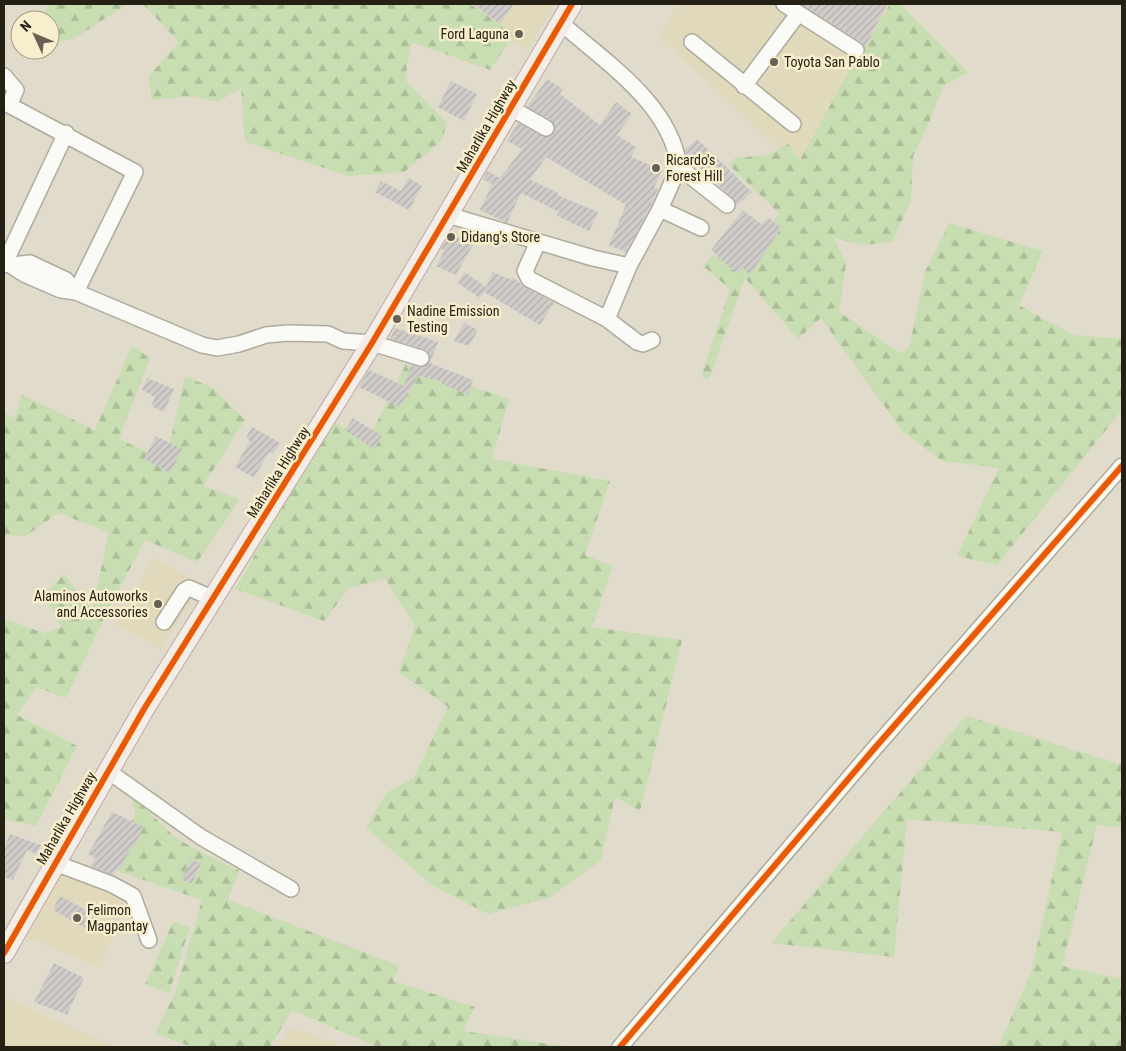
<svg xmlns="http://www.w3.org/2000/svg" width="1126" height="1051" viewBox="0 0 1126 1051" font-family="'Roboto Condensed',sans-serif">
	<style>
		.built { fill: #e1d9bb }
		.forest { fill: url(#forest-firs) }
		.building { fill: url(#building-hatch) }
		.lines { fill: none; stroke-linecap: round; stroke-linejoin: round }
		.minor-casing { stroke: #aeab9d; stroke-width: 18 }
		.major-casing { stroke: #bbaca4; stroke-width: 22 }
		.minor { stroke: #fafaf7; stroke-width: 15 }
		.major { stroke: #f4ece9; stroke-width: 20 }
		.cycleway-casing { stroke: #f8eecd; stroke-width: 9 }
		.cycleway { stroke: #e8590c; stroke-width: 6 }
		.poi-dot { fill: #666154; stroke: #f8eecd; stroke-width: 2 }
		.labels { text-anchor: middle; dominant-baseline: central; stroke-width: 5; stroke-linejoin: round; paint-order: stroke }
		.poi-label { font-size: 14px; fill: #242014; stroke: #f8eecd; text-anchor: start }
		.street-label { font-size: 14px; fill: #242014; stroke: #f8eecd }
	</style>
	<defs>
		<pattern id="forest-firs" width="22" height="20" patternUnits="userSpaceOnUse" patternTransform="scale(1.25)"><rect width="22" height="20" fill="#c8deb2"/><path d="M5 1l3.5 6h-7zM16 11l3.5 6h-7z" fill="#acbe98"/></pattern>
		<pattern id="building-hatch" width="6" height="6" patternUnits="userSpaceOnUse" patternTransform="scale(1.25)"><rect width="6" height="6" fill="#d0ccca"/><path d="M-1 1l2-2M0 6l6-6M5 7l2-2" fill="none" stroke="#b2afad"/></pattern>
	</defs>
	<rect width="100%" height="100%" fill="#e0dbca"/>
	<g class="built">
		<path d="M452 4H555L527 50Z"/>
		<path d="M679 4H891L802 170 658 36Z"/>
		<path d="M154 557 201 585 161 649 116 623Z"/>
		<path d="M59 871 126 899 101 967 25 937Z"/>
		<path d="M4 997 73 1028 114 1047H4Z"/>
		<path d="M291 1028 337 1043 335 1047H280Z"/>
	</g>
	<g class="forest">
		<path d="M50 4H127L74 39 50 42V20H45L44 12Z"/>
		<path d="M143 4H470L514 34 490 70 412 42 407 64 406 81 447 123 442 140 404 172 349 176 245 142 241 88 218 102 193 96 152 100 148 77 179 42Z"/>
		<path d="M890 4H900L968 72 943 86 929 123 913 156 911 201 892 242 862 245 834 238 846 264 839 312 900 353 909 348 925 272 949 223 1043 251 1019 305 1073 335 1122 339V410L997 565 957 556 999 468 942 461 903 432 821 318 798 339 745 278 709 379 701 377 730 289 703 266 713 255 732 264 746 266 779 213 729 165 735 158 769 155 788 144 800 160 848 73Z"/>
		<path d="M132 346 150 358 119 439 166 460 185 376 213 388 245 420 203 486 240 499 197 562 145 540 107 612 66 698 36 687 17 715 77 746 36 826 4 819V619L44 633 62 627 44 595 64 574 92 611 109 532 58 513 26 536 4 535V413L15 418 22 395 95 430Z"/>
		<path d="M406 364 509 399 492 459 610 481 585 555 613 566 592 627 682 640 640 811 615 797 601 860 551 897 488 914 430 884 366 827 386 793 413 779 448 707 399 672 415 626 385 579 349 588 324 621 235 589 332 422 369 438Z"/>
		<path d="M966 716 1122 765V828L1097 825 1062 966 1122 979V1047H998L1031 973 1062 832 907 819 894 957 771 943Z"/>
		<path d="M132 796 176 838 212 858 239 870 228 900 399 966 393 981 475 1007 463 1031 569 1047H378L292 1010 270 1047H193L155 1034 175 993 202 900 109 868 135 815Z"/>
		<path d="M173 922 190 927 169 993 145 985Z"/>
	</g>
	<g class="building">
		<path d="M473 4H514L500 24Z"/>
		<path d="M801 4H887L865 47 861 42Z"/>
		<path d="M547 79 563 89 560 94 600 125 616 102 632 114 617 135 636 147 631 157 662 170 654 188 658 189 650 207 626 252 609 245 626 205 546 157 530 180 558 193 557 195 598 212 589 231 557 216 559 212 521 193 507 223 480 210 492 184 483 179 487 171 500 178 522 149 507 141 518 123 546 137 554 132 555 127 551 120 527 107Z"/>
		<path d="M451 81 477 94 464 121 438 107Z"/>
		<path d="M697 139 752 192 737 206 733 198 686 157 685 150Z"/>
		<path d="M408 178 422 186 409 210 375 192 381 181 401 191Z"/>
		<path d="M743 210 761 224 769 218 781 228 750 275 743 268 736 273 711 250Z"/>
		<path d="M450 233 473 245 456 275 436 266 445 250 441 249Z"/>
		<path d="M465 272 486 287 493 272 511 280 513 278 525 287 554 303 540 325 484 292 480 298 458 283Z"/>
		<path d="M464 323 478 330 469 346 454 341Z"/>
		<path d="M395 328 438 342 430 363 473 380 468 395 444 385 445 382 418 376 400 407 359 387 369 370 404 386 411 365 423 367 430 361V355L424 349 390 339Z"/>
		<path d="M147 378 174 389 164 412 151 406 155 397 142 390Z"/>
		<path d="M353 418 382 436 374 449 345 430Z"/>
		<path d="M252 427 280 443 273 454 269 452 254 478 235 467 250 441 246 438Z"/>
		<path d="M156 436 182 449 170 473 144 459Z"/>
		<path d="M112 812 144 827 134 847 132 846 120 869 118 868 113 875 90 866 96 858 88 854Z"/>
		<path d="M10 834 41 845 37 854 27 850 13 880 4 877V848Z"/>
		<path d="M191 860 201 863 192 883 181 880Z"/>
		<path d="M60 896 95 915 87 929 53 910Z"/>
		<path d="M54 963 84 978 67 1015 34 1002Z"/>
	</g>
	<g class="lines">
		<defs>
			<g id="minor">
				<path d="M784 4 856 50"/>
				<path d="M561 23C605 62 671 104 679 167L727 205"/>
				<path d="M692 42 793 124"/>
				<path d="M4 76 16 90 9 105 135 172 76 292"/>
				<path d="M744 86 798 14"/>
				<path d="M511 108 546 128"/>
				<path d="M660 209 701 228"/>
				<path d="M448 215 593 258 629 266 660 209 679 167"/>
				<path d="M538 242 525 271 529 279 607 319 637 342 643 344 652 340"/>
				<path d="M4 261 24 274 61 290 76 292 202 345 217 348 239 344 266 335 288 333 328 334 343 341 372 343 421 358"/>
				<path d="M4 265 66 133"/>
				<path d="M13 265 30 263 66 280 76 292"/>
				<path d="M607 319 629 266"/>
				<path d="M164 622 184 591 189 588 214 599"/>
				<path d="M108 771 201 837 291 889"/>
				<path d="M55 863 111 884 133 896 149 940"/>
				<path d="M620 1047 873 750 1122 466"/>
			</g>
			<path id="major" d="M4 953 144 709 372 343 572 4"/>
		</defs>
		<use href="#minor" class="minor-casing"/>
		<use href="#major" class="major-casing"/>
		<use href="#minor" class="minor"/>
		<use href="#major" class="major"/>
		<defs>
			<g id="cycleway">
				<path d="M4 953 144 709 372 343 572 4"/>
				<path d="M620 1047 873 750 1122 466"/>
			</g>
		</defs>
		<use href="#cycleway" class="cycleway-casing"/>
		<use href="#cycleway" class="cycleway"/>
	</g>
	<g class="poi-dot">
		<circle cx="519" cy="34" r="5"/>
		<circle cx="774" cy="62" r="5"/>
		<circle cx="656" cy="168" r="5"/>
		<circle cx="451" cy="237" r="5"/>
		<circle cx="397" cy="319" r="5"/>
		<circle cx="158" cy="604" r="5"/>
		<circle cx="77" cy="918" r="5"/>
	</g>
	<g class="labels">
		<g class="poi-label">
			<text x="509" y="34" text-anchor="end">Ford Laguna</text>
			<text x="784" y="62">Toyota San Pablo</text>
			<text x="666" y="160">Ricardo's<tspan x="666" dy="16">Forest Hill</tspan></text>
			<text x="461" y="237">Didang's Store</text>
			<text x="407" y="311">Nadine Emission<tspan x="407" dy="16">Testing</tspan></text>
			<text x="148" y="596" text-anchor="end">Alaminos Autoworks<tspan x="148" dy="16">and Accessories</tspan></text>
			<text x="87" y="910">Felimon<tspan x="87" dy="16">Magpantay</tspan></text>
		</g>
		<g class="street-label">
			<text transform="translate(486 126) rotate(-60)">Maharlika Highway</text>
			<text transform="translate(278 472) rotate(-58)">Maharlika Highway</text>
			<text transform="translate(66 818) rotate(-60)">Maharlika Highway</text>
		</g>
	</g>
	<rect width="1126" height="1051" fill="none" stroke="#242014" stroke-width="10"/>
	<g transform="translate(35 35) rotate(314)"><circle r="24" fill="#f8eecd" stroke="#a39c83"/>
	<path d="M0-4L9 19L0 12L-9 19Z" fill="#666154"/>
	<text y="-8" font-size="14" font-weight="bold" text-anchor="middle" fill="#242014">N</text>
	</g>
</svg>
